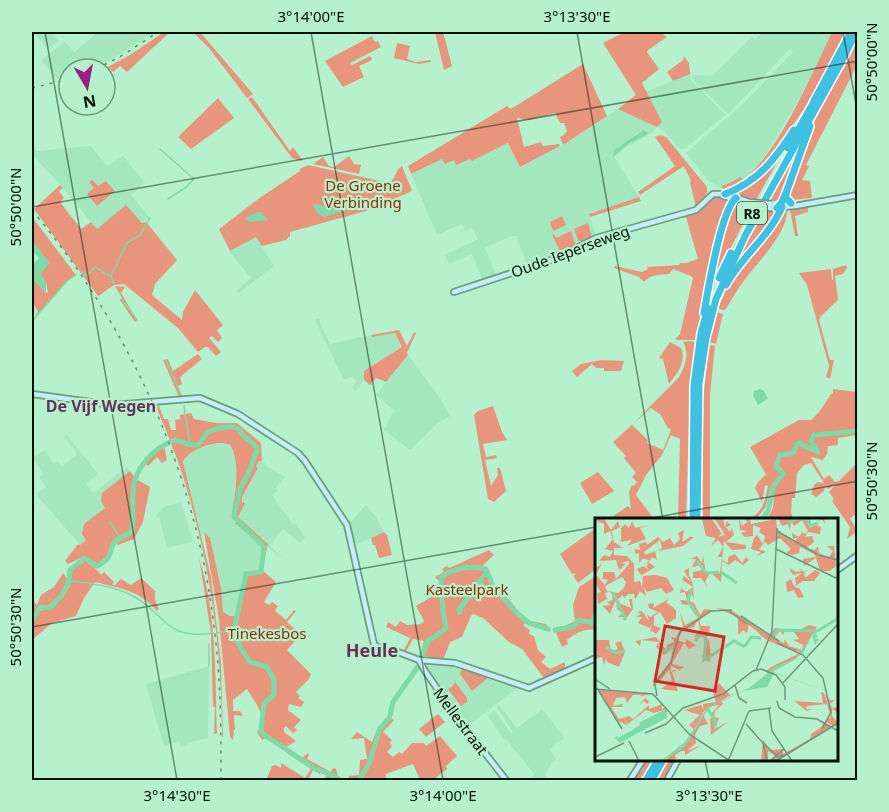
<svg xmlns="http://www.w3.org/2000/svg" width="889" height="812" viewBox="0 0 889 812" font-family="'Noto Sans',sans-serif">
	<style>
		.built { fill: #a4e7bf }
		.green { fill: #e7967d }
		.water { fill: #7edaa6 }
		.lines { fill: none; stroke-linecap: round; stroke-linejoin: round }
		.stream { stroke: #7edaa6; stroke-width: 1.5 }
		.river { stroke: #7edaa6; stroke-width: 5 }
		.secondary-casing { stroke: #68a07f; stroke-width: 8 }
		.highway-casing { stroke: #fff; stroke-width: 10 }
		.secondary { stroke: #c6ecf6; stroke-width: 4.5 }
		.highway { stroke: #41c1e1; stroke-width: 7 }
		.rail { stroke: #618a71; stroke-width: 1.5; stroke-dasharray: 3 6; stroke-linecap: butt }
		.secondary-bridge-casing { stroke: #68a07f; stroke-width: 8; stroke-linecap: butt }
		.secondary-bridge { stroke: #c6ecf6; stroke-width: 4.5 }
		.ticks { fill: none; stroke: #001207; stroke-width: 1.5; stroke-opacity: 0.45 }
		.labels { text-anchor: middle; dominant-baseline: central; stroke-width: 4.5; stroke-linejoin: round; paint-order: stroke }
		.shield { fill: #b5f1cd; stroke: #365542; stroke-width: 1.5 }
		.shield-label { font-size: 14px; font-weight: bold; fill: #001207 }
		.park-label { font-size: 15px; fill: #942c03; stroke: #b5f1cd }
		.street-label { font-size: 15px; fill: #001207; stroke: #b5f1cd }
		.neighbourhood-label { font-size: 16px; font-weight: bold; fill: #69305b; stroke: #b5f1cd }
		.quarter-label { font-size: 18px; font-weight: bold; fill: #69305b; stroke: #b5f1cd }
		.inset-river { fill: none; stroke: #7edaa6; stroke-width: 3 }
		.inset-road { fill: none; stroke: #6d987e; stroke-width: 1.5 }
		.view { fill: #d62828; fill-opacity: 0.15; stroke: #d62828; stroke-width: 3 }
		.inset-edge { fill: none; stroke: #001207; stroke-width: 3 }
		.neatline { fill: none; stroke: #001207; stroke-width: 2 }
		.ticks-label { font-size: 15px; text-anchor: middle; fill: #001207 }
	</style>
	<rect width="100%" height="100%" fill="#b5f1cd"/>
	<g class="built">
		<path d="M32 32H51L59 41 48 49 34 33 32 34Z"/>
		<path d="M98 32H155L109 61 91 69H69V77L58 80 41 60 65 42 74 52Z"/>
		<path d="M763 32H832L809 82 757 169 742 181 741 178 721 187 708 181 686 153 742 105 793 52 790 49 728 114 693 80 692 75 712 76 752 37 755 39Z"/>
		<path d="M690 74V79L726 115 684 149H680L665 132 657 127 652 133 628 146 614 157 639 197 589 214 596 236 555 256 527 265 516 236H511L485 248 496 275 482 279 472 254 449 264 445 255 478 239 472 228 462 232 461 231 465 229 462 224 437 235 411 174 442 159H470L472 161 509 143 520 166 563 145 618 109 630 114 662 122 646 92Z"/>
		<path d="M32 144 37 151 91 146 107 166 123 156 145 183 131 195 150 218 142 223 97 229 63 188 32 154Z"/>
		<path d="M256 237 274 266 239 293 237 290 251 278 229 251Z"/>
		<path d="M319 318 321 326 330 344 371 335 372 337 395 333 402 347 365 371 364 380 356 391 352 388 357 381 352 377 344 380 315 320Z"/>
		<path d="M408 355 442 401 450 416 438 423 410 450 384 430 394 410 376 395Z"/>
		<path d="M67 435 98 474 86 484 93 493 127 467 130 471 102 493 106 508 86 539 80 545 36 494 46 487 39 477 43 474 33 457 45 450 53 464 58 461 62 467 76 455V452L64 437Z"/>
		<path d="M221 442 230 445 235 454 236 476 232 519 262 547 260 556V570L245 572 244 574 236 616 226 615 223 612 221 588 210 538 204 533 203 535 201 536 183 466 185 457 192 451Z"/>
		<path d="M259 460 265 463 266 466 285 477 276 487 278 490 272 495 289 519 294 525 296 524 305 537 300 543 283 529 270 545 271 547 286 561 268 547 265 541 238 517 244 503 242 502V497L258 468 256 466Z"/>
		<path d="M181 502 193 541 167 548 160 519 156 516 163 507Z"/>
		<path d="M366 505 376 517 384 532 355 545 350 523Z"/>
		<path d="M435 664 452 665 515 686 517 688 468 726 426 669 427 667Z"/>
		<path d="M209 666 208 738 187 743V745L181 747 179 741 164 746 146 684Z"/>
		<path d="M499 705 517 728 542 709 565 738 556 743 550 750 556 759 552 762 545 775 549 780H534L532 776 534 774 506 739 504 740 488 716 494 710 511 733 513 732 497 708Z"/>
	</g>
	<g class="green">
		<path d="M164 32H170L127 72 120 66 113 72 111 70 105 72 104 69 130 55Z"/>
		<path d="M193 32H200L253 94 247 98 209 48Z"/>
		<path d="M435 32H443L452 66 444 70Z"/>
		<path d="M625 32H660L667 37 648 50 647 52 659 69 642 83 662 122 657 127 618 109 636 95 603 43Z"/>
		<path d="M832 32H845L808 103 771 157 759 173 725 190 721 187 741 177 743 180C778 154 813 72 832 32Z"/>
		<path d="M372 36 375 42 378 41 381 47 350 63 352 65 370 56 372 60 359 66 364 77 343 87 325 61Z"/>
		<path d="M857 40V65L806 165 809 166 802 180 810 181 812 198 791 200 788 197 814 122Z"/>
		<path d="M397 43 410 46 407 59 416 62 431 60V62L419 64 394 58Z"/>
		<path d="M684 56 689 63 690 74 673 81 667 72 683 60Z"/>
		<path d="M583 64 607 116 563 145 560 137 564 135 567 131 564 123H560L555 113 529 120 517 118 524 147 541 142 543 146 559 144 560 146 520 167 508 143 472 161 470 159 456 165 454 160 445 164 442 159 411 174 408 166 507 106 511 109Z"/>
		<path d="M252 97 290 151 293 147 303 161 292 158 248 99Z"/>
		<path d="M218 98 234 118 191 149 178 137Z"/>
		<path d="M796 128 756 200 736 195 735 193 754 181Z"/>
		<path d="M807 130 780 201H768Z"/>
		<path d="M660 135 666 137 707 187V193L696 208 690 182 691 181 684 166 640 195 638 192 675 166 655 137Z"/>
		<path d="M349 156 354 164 361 165 359 174 313 164 323 157 329 166 334 167Z"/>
		<path d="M308 165 389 183C396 179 395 170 402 166L412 191 366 211 290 232V236L286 240 262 246 256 237 230 251 219 229 261 197 300 171V169Z"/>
		<path d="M92 180 98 186 106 181 115 191 97 206 87 194 94 188 89 182Z"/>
		<path d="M60 185 63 188 59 191 64 198 60 202 81 229 91 222 97 229 126 205 142 223 146 222 177 260 155 284 152 295 182 320 183 312 195 290 223 325 217 330 222 338 218 342 212 336 209 338 221 352 216 356 208 347H205L198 352 178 328 124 284 114 285 98 296 34 209Z"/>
		<path d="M639 197 641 201 590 217 589 214Z"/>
		<path d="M715 197C721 197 726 199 728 205L709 277 696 340H678L675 339 680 334 693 278 691 276 673 269 669 274C660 275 650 274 644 282L639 277 614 268 615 266 642 272 648 269 647 267 679 265 680 263H686L698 259 686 217 673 219 699 212Z"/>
		<path d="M735 206 750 210 718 273 706 305 713 271 733 207Z"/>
		<path d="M808 207V212L795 216 798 236H795L790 210Z"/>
		<path d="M787 209C788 234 757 262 743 282 736 291 731 301 725 310L718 309 727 287 784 210Z"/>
		<path d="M762 211 773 212 776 215 726 282Z"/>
		<path d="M562 216 566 225 553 231 550 222Z"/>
		<path d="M32 217 76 275 67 281 34 319 38 311 32 302V278L46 293 48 292 46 283 40 274 47 260 32 240Z"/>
		<path d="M588 223 592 237 583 242 578 240 574 229Z"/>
		<path d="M571 231 576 246 561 253 552 235 554 234 556 238Z"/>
		<path d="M846 265 847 268 843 274 835 276 838 300 821 316 819 320 830 360H834L830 379 826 377 829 366 807 285 799 273 831 269 832 280H833V269Z"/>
		<path d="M115 286 125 287 121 293 137 320 135 322 120 300 122 298Z"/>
		<path d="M717 312 723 314 716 344 709 342Z"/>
		<path d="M399 330 407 346 414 332 416 333 407 353 408 355 386 382 376 378 370 385 364 380V371L402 347 395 333 372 337 371 335Z"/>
		<path d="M689 341 695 342 690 386 686 519H678L680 439 671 435 662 455 646 475 636 495 654 519H609L628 506 631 509 629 492 632 485 634 486 637 482 632 477 636 473 624 458 626 456 613 442 632 425 648 440 647 443 663 450 671 430 667 427 661 415 651 408 634 423 679 377C685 366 690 353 683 342Z"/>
		<path d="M670 342 681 348C687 361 677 374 669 384L663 359 659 358Z"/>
		<path d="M709 345 715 346 710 394V519L703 520 702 411Z"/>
		<path d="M198 354 202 359 180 377 182 384 178 386 182 396 179 397 163 360 168 359 173 371Z"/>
		<path d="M601 360 624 361 621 371H604V368H596L592 364 577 377 572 371 581 364Z"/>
		<path d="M833 389 857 392V429L812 436 810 442 817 451 798 442 792 453 780 454 774 465 782 472V475L771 487 765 508 757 518 747 519C763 514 765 501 768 486L765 485 762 502 755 488 758 482 766 474 750 447 799 420H811L820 411 831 394H833Z"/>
		<path d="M155 404 159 406 164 419H168L171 430H176L175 420 180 419V415L191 413 194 419 216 423H237L261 443 262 461H259L256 466 258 468 242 497V502L245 503 238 517 268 544 263 566 260 563 262 546 235 523 237 520C228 502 261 467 257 445L245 436 238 428C229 425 212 425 204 434 200 439 201 442 195 445L180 440 186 446C205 450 199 440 210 433 216 428 226 428 234 428L254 444 256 454 238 492 234 515 232 514C235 495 241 461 230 445 219 438 187 450 183 462L211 577 221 663 223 737H222C222 651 211 568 186 486 178 458 166 431 155 404Z"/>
		<path d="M493 406 502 432 507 440 483 444 486 457 496 455 497 458 485 460 491 486 498 475 497 468H500L506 491 494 502 488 499 474 415 478 411Z"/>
		<path d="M857 432V435L838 438V445L828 446 827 454 823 460 811 457 824 479 829 475 835 482 839 481 857 463V514L850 518 857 531 847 539 850 527 832 501 834 499 829 492 836 484 828 489 825 486 824 491 816 497 811 494 814 485 818 482 824 483 811 463 804 465 797 473 795 498H792L791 512 793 519H767C778 505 771 495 776 484 779 479 783 478 784 471L777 464 781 456 793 454 798 445 818 454 819 450 812 439 814 437Z"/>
		<path d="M164 446 167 460 162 463 157 457 148 466 143 462 154 450 155 452Z"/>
		<path d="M130 471 135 478C130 495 136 515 130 531 116 540 113 536 110 554L97 564 91 562 85 556 68 564 65 561 78 544 80 545 86 540 82 534 84 524 105 508 101 501 102 493Z"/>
		<path d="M598 472 614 491 592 504 580 483Z"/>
		<path d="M136 479 150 487 143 522 134 539 118 545 116 542 134 529V496Z"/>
		<path d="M596 528V569L578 583 574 577 575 573 572 574 560 554Z"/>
		<path d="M204 532 210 538 221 588 223 612 230 616H236L240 592H242L234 631 236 632 246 579 249 573 261 574 263 571 276 582 264 602 269 605 272 602 278 606 275 611 286 620 294 610 296 611 287 622 294 628 290 633 297 639 287 650 311 674 309 679 296 692 300 696 298 698 304 702 301 707 289 704 288 710 301 720 294 727 297 730 293 733 286 726 284 728V732L296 741 286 747 274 740 273 742 265 738 262 740 257 732C268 716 256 704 247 689L233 700V711H240L243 716 234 715 235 730H234L233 740 230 737 219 619Z"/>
		<path d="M384 532 387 535 392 555 379 558 375 545H373L371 538Z"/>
		<path d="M489 550 494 555 483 565 488 568 493 583 513 604 518 612 530 621 546 624 550 632 526 623 523 625 530 630 529 634 534 636 538 650 546 657 541 662 550 669 565 662V668L544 678 522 649 509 642 483 618 473 614 471 616 462 637 450 642 443 660 420 655 424 641 413 639 405 653 403 652 410 638 386 627 388 622 396 627 400 621 407 625 421 624 424 621 416 606 439 592V581L435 577 444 572 442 569 447 566 449 568Z"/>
		<path d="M199 558C217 613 215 677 217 734H214L215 707H213L211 633Z"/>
		<path d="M84 560 95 568 101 575 104 572 114 582 112 585H115L121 579 131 585 141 578 155 591V600L159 609 157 611C141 591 119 588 95 582L84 598 76 616 52 623 32 640C32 626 33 607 51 609L70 586V571Z"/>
		<path d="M63 573 68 580 60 594 61 595 46 607H39L32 619V599L37 605 41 595 54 587Z"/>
		<path d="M596 576V608L592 620 581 619 580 622 594 624 596 617V630C585 628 576 633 567 640L568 644 562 647 554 628 565 626 575 621 573 605 579 587Z"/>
		<path d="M462 668 488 678 472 691 460 674Z"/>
		<path d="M455 682 467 698V702L461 706 448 689 453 686Z"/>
		<path d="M438 714 445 722 426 737 419 729Z"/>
		<path d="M386 717 389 720 391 718 394 720 383 732 392 740 390 743 392 746 387 752 393 757 399 752 402 754 412 743H424L426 746 440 736 457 756 446 766 447 769 433 780H420L413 764 386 774 385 780H348L349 776 359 775 360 760 367 759 364 738 351 739 357 732 372 742 376 732Z"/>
		<path d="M289 751 301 759 308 753 309 755 307 759 331 772 333 768 336 769 338 776 344 780H328L325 777 327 774 336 776 322 771 320 774 313 770 308 780H266L272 766 276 765 281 768V763L305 778 311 769 287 753Z"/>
		<path d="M645 760H655L642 780H632Z"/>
		<path d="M667 760H676L665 780H655Z"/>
	</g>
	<g class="water">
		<path d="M644 130 648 134 628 144 613 157 614 150Z"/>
		<path d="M363 199 355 208 324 217 317 213 313 205 314 203 323 206 327 210Z"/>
		<path d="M257 212H261L268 220 250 222 245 218Z"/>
		<path d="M32 240 50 263 40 274 46 283V293L32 278V265L39 258 32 250Z"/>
		<path d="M760 389 764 391 768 399 758 405 753 395 754 391Z"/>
		<path d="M484 572 487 577H484L483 581 486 588 482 587C476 599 466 598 461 615H458L456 609 465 598 461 595 460 589 462 587 474 584Z"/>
	</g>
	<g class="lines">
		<g class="stream">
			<path d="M160 149 194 179 185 188 168 199"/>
			<path d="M81 271 87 276 95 267 110 276"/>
			<path d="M114 284 111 276 127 243 140 235 150 218"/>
			<path d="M122 299 137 320"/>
			<path d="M34 319 67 281 77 274"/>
			<path d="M166 360 181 395"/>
			<path d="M184 406 190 445"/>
			<path d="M110 522 120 538"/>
			<path d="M69 581C90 583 114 586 133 596 168 616 165 640 213 633"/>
			<path d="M217 633 234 630"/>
			<path d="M209 666V644"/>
		</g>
		<g class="river">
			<path d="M762 520 768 511 773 486 783 474 776 466 780 455 793 453 797 444 799 443 818 452 811 441 814 435 858 431"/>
			<path d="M32 621 40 607 50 608 62 595 69 581 70 570 85 558 97 566C115 557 107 553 115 541L130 533 132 529C134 517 132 504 133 492 134 468 154 447 175 440 191 443 197 454 206 433 214 430 228 424 236 428 243 431 239 431 243 435 249 442 254 441 257 450L249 472 240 489 234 517 264 547 261 572 246 574 233 635 250 662 267 667 274 680V695L264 703 261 731 263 734 314 768 334 776 340 780"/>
			<path d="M555 630 573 627 579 620 592 623 596 613"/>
			<path d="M422 655 428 641 443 631 446 627 443 612 441 578C451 568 473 565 486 569L493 586 516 612 529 623 548 629"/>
			<path d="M359 780 369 764 380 728 389 719 393 702 417 668"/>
		</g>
		<defs>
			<g id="secondary">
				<path d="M724 196 747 205"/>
				<path d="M770 208 795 206 858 195"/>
				<path d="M454 292 557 258 596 238 696 210 713 194H725L749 202"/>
				<path d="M32 394 113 405 200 398 238 414 298 453 305 461 347 525 373 640 374 644 379 648 398 652 419 660 455 663 529 688 596 658"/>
				<path d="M836 571 858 555"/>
				<path d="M419 660 425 671 456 716 506 780"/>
				<path d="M630 780 643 760"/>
				<path d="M667 780 678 760"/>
			</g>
			<g id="highway">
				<path d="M814 101 851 32"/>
				<path d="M788 148 816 98"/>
				<path d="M786 193V198L791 203"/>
				<path d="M725 194C759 181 775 159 794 130"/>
				<path d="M777 208 782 202 786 193 810 126"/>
				<path d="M719 278 731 253"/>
				<path d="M726 285C741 257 769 237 782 207"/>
				<path d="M704 313C708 290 721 210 736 198"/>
				<path d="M693 520 694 385 701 333 708 308"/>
				<path d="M697 520 699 384 706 338 716 299 745 236 843 59 856 32"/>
				<path d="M646 780 658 760"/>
				<path d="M652 780 663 760"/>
			</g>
		</defs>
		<use href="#secondary" class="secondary-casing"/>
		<use href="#highway" class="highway-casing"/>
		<use href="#secondary" class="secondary"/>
		<use href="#highway" class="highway"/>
		<g class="rail">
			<path d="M96 69 123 55 158 32"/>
			<path d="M32 88 69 79"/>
			<path d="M32 210C133 331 198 478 215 635 221 683 221 732 221 780"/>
		</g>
		<defs>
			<g id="secondary-bridge">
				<path d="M749 202 772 204"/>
				<path d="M747 205 770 208"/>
			</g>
		</defs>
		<use href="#secondary-bridge" class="secondary-bridge-casing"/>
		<use href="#secondary-bridge" class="secondary-bridge"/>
	</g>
	<path class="ticks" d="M45 32 177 780M311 32 443 780M577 32 663 520M843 32 858 115M32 207 858 61M640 520 858 481M32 627 596 527M705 760 709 780"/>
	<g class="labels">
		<rect class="shield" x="737" y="202" width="30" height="22" rx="4.5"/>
		<g class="shield-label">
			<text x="752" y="213">R8</text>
		</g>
		<g class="park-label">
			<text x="363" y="185">De Groene<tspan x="363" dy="17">Verbinding</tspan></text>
			<text x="467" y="589">Kasteelpark</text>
			<text x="267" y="633">Tinekesbos</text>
		</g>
		<g class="street-label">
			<text transform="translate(570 251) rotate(-20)">Oude Ieperseweg</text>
			<text transform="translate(461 721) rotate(53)">Mellestraat</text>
		</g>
		<g class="neighbourhood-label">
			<text x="101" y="406">De Vijf Wegen</text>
		</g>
		<g class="quarter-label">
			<text x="372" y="650">Heule</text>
		</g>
	</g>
	<g transform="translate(595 518)">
		<rect width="243" height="243" fill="#b5f1cd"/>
		<path d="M5 0H9L16 12 23 3 25 9 15 14H17L19 24 28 30H19V37L32 38 39 46V64L45 63 47 69 48 58 61 57 72 60 79 72 71 76 66 70 52 74 49 69 51 78 45 73 40 82 39 76H33L29 80 28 77 23 81 26 86 36 90 34 81H37L38 91 29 103 28 99H23L27 95 22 91 21 81 15 96 8 88 16 87 12 84 18 82 16 73 10 75 12 81 3 86 2 76 6 74 0 65V46L3 49 7 45 1 57 10 67 13 62 8 61V54H19L21 61 34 46V43L25 45 31 46 24 52 21 42 4 43 9 37 15 39 18 33 10 31 18 21 15 13 9 16V6L0 2ZM27 59 31 64 29 70 23 75 12 73 10 68ZM116 0 127 16 122 19 130 17 120 1 128 0 130 9 132 3 136 7 131 9 135 14 137 10 139 17 131 24 151 27V31L137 32 129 23 127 42 133 45V39L140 36 147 45 151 39 154 42 148 47 140 42 134 47 127 43 126 64 115 54 110 64 113 70 106 60H98V54L108 52 107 47 97 49 101 41H95L102 38 107 45 108 38 111 55 116 54 120 56 125 55 127 39H123L128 29 123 22 116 28 121 20 111 18 107 1ZM144 0 147 8 152 4 150 1 155 0 156 6 181 1 182 11 199 24 203 19 198 21 197 15 204 19 207 15 204 12 210 16 213 13 207 2 199 8 196 2 195 13 193 6 187 8 183 0H215L216 7 222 5 225 1 228 0 231 6 226 1 220 7 226 9 225 16 213 14 210 19 217 18 219 24 211 30 220 32 223 28 224 35 234 39 238 33 232 28H239L241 48 235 53H225L221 40 209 48 208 41 221 39 219 36 205 29 204 35 197 37 191 35 196 31 185 20 173 27 170 24 164 31 171 34 161 38 166 34 156 31 159 20 162 17 168 26 170 18 164 14 166 10 158 7V18L150 19 146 15 152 13 145 12ZM37 3 40 10 54 7 45 10 51 21 32 28 37 22 26 24V10L30 6 34 10ZM89 12 87 24 95 19H99L88 28 63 33 67 30 65 22 49 34 50 37 60 33 62 42 57 39 55 43 53 44 60 49 47 57 45 56 42 51 48 48 54 52 51 48 53 47 52 44 55 42 49 41 51 45 48 40 44 45V35L40 36V31L45 32 44 26 51 24 52 27 63 19 68 24 75 20 79 27 85 21 83 15ZM206 46 204 50 207 52 209 54 215 51 209 55 210 60 220 52 225 55 219 63H208L199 69 204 70 209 79 203 80 199 72 192 74 191 64 196 61 199 68 201 67 200 60 207 55 198 57 194 50 201 54 207 53 204 50ZM94 50V58L96 61 98 68 99 82 97 76 93 82 99 85 105 97 109 91 118 92 104 102 106 108H115L114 117 110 120 111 124 114 121 116 140 114 144 106 138 110 136 109 119H99L105 112 103 102 99 109 88 112 82 122 91 125V121L101 127 94 131 89 125 77 146 89 149 85 152 76 148V154L79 152H83L77 154 83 173 66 171 77 162 74 152 62 166 67 155 58 170V165L75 144 78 130 69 137 61 129 64 124 46 122 45 128 40 123 61 119 71 132 72 127 79 124 76 119 80 120 88 108 85 95 90 107 103 100 98 88 87 86 85 82 94 83 92 82 90 74 85 75 86 70 91 74 98 69 87 62 89 58 96 64 89 53ZM75 80 71 84 81 92V100L72 106 65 94 59 98V108L69 105 60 108 66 110 61 116 55 112 58 105 55 110 43 105 47 99H41L46 96 42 94 47 93 54 103 52 96 55 99 63 94 54 90 53 86 59 85 58 90ZM120 90 136 92 175 118 180 110 203 113 214 107 222 109 206 134 200 132 206 135 201 140 195 143 180 149 174 157 171 153 176 149 205 135 173 123 154 107 152 115 148 112 143 117V99ZM185 113 188 117 190 113 199 114 204 121 198 122 208 127 207 132 194 128 190 121 189 125 179 120ZM0 122H14L16 134 23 131 20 125 26 123 30 134 24 149 12 144 11 140 9 147 7 139 0 141ZM124 165 135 177 141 174 109 193 99 211 94 207 105 197 89 192 106 187 109 191 108 186 121 184 118 175ZM4 172 57 176 59 177 65 183 56 176 47 178 54 183 53 186 48 183V184L44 187 50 180 45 177H38L32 185 30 179 21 180 18 188 27 186 28 189H16L24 201 34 198 38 201 54 187V191L67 186V191L71 189 72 194 31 216 71 191 59 195 51 192 33 206 29 200 33 208 24 203 27 211ZM226 174 229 175 235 191V198L234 200 235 201 236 191 230 175 234 182H240L235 186 237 190 243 189V194L237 191V198L243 205 237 208 232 204 231 207 237 209 181 243H177L180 238 173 233V243H166L168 222 176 232 188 231V236L215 221 216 216 225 210 235 197 232 186 212 188 211 191H217L212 193 199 183 228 185ZM126 183 128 186 120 193 119 199 124 200 120 211 134 203 116 217 115 200 118 201 115 197 124 187 117 188 108 197 113 206 105 208 100 217 101 225 92 233 108 226 90 237V233H86L80 237 81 241 69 243 93 224 106 199 110 194 120 186Z" fill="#e7967d" fill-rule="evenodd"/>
		<path d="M243 99 240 104 218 117 221 116 223 119 219 120 224 121 220 127 217 118 209 133 212 137 209 134 199 142 178 154 243 177 179 155 172 169 148 173 114 190 89 230 66 243 90 224 113 189 154 170 180 149 201 140 221 112Z" fill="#7edaa6"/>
		<path class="inset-river" d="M194 5 203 0 212 2 215 8 223 5M102 43 111 55 124 54M126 54 142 65M96 72 93 84 102 97M18 75 31 102M178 119 183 112 221 113M100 123 106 116 111 121 109 142 139 123 150 129M65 127 66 134 78 129M150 128 156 119 166 120M11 129 21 135 30 133M113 191 120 203V212M45 206 70 193M21 219 25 223 72 198M22 222 72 195"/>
		<path class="inset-road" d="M182 13 222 36M181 31 243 61M223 37 243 42M134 93 152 106M146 98 184 123M182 125 208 137 228 160 236 194 227 211M161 152 177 113 182 10M181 157 190 169V182M0 161 15 171M187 166 243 106M140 167 144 180 152 185M2 170 27 211M0 171 58 176 94 216 135 243M62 178 60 166 76 144 85 114 116 93 137 92M182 183 184 190 200 199 222 201 243 213M174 191 177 213 197 243M154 193 176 190M151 206 168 225M50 215 71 206 88 190 128 176 158 153 166 151 181 157M34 223 44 243M168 225 183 239 189 237M168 225 172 243M0 239 29 225M133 243 154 193M175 243 189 231M181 243 243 205"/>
		<path class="view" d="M70 108 129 119 120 173 60 163Z"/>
		<rect width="243" height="243" class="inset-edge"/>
	</g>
	<rect width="889" height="812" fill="none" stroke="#b5f1cd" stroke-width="66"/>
	<g transform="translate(87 87) rotate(170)"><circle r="28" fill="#b5f1cd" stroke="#6d987e" stroke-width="1.5"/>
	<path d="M0-4.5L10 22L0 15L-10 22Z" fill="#972380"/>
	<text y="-9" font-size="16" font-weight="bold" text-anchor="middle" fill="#001207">N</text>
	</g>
	<rect x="33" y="33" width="823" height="746" class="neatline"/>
	<g class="ticks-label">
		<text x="311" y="22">3°14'00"E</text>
		<text x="577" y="22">3°13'30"E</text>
		<text transform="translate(872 62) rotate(-90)" y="5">50°50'00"N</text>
		<text transform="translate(16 207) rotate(-90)" y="5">50°50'00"N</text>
		<text transform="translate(872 481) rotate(-90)" y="5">50°50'30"N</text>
		<text transform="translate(16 627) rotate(-90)" y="5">50°50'30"N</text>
		<text x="177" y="801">3°14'30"E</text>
		<text x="443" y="801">3°14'00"E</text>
		<text x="709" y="801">3°13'30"E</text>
	</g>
</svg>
